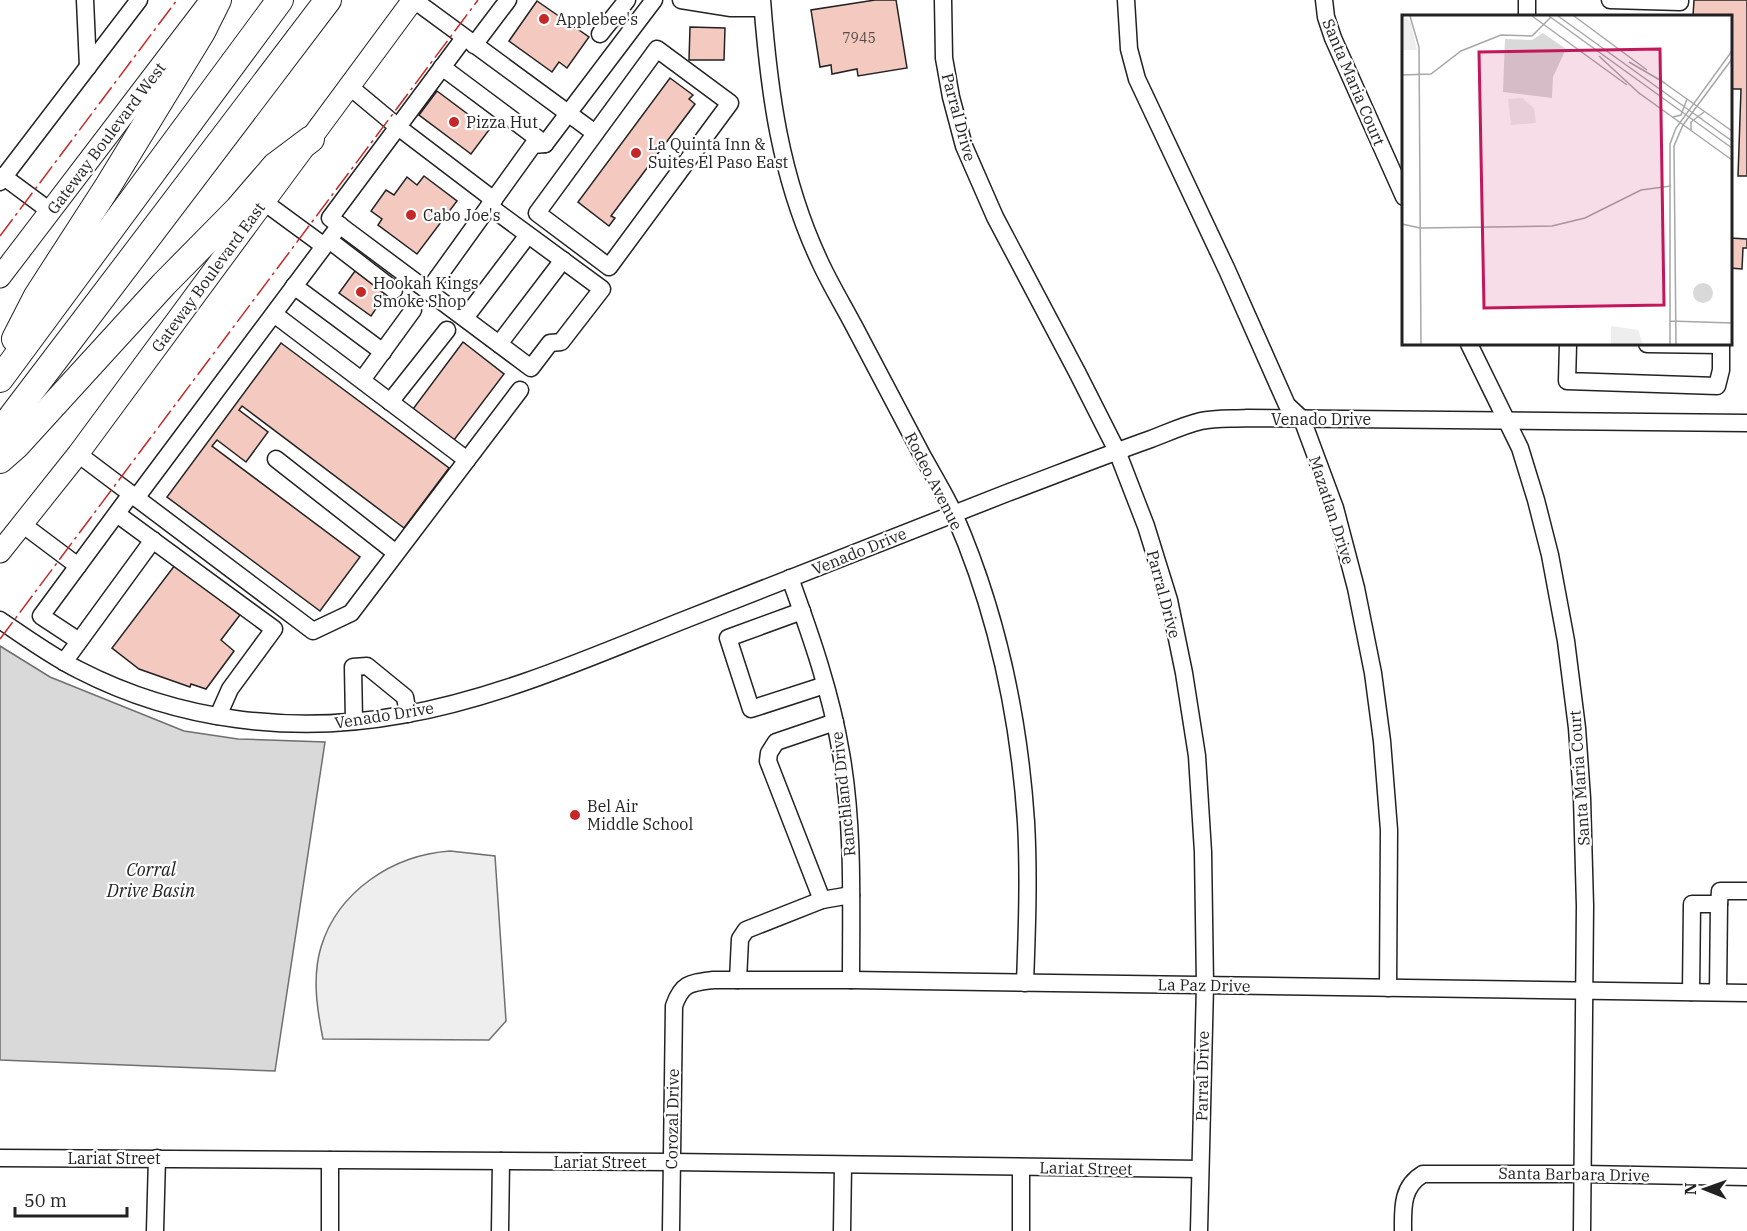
<svg xmlns="http://www.w3.org/2000/svg" width="1747" height="1231" viewBox="0 0 1747 1231" font-family="'IBM Plex Serif',serif">
	<style>
		.green { fill: #eee; stroke: #6f6f6f; stroke-width: 1.5 }
		.water { fill: #d9d9d9; stroke: #6f6f6f; stroke-width: 1.5 }
		.building { fill: #f3c9c0; stroke: #222; stroke-width: 1.5 }
		.lines { fill: none; stroke-linecap: round; stroke-linejoin: round }
		.minor-casing { stroke: #222; stroke-width: 19 }
		.major-casing { stroke: #222; stroke-width: 23 }
		.highway-casing { stroke: #222; stroke-width: 28 }
		.minor { stroke: #fff; stroke-width: 16 }
		.major { stroke: #fff; stroke-width: 21 }
		.highway { stroke: #fff; stroke-width: 26 }
		.power { stroke: #c62828; stroke-width: 1.5; stroke-dasharray: 21 4.5 3 4.5; stroke-linecap: butt }
		.poi-dot { fill: #c62828; stroke: #fff; stroke-width: 2 }
		.labels { text-anchor: middle; dominant-baseline: central; stroke-width: 4.5; stroke-linejoin: round; paint-order: stroke }
		.number-label { font-size: 14px; fill: #564c4a }
		.poi-label { font-size: 16px; fill: #222; stroke: #fff; text-anchor: start }
		.street-label { font-size: 16px; fill: #222; stroke: #fff }
		.water-label { font-size: 18px; font-style: italic; fill: #222; stroke: #fff }
		.inset-road { fill: none; stroke: #a7a7a7; stroke-width: 1.5 }
		.view { fill: #c2185b; fill-opacity: 0.15; stroke: #c2185b; stroke-width: 3 }
		.inset-edge { fill: none; stroke: #222; stroke-width: 3 }
	</style>
	<rect width="100%" height="100%" fill="#fff"/>
	<path class="green" d="M450 851 495 856 506 1021 489 1040 323 1039C317 1009 312 977 321 947 338 891 393 855 450 851Z"/>
	<path class="water" d="M0 646 50 677 184 731 238 739 325 742 275 1071 0 1060Z"/>
	<g class="building">
		<path d="M875 0H896L907 68 858 76 857 69 832 74 831 65 820 67 811 10Z"/>
		<path d="M1694 0H1747V176H1738L1741 89H1731L1730 93V16H1693Z"/>
		<path d="M537 1 589 37 567 68 559 62 552 72 509 41Z"/>
		<path d="M690 27 725 28 724 60H689Z"/>
		<path d="M670 78 693 95 689 99 695 104 611 216 615 218 609 226 578 202Z"/>
		<path d="M437 91 489 130 471 154 419 115Z"/>
		<path d="M424 176 457 201 417 254 378 225 382 219 371 211 386 190 394 195 407 177 417 185Z"/>
		<path d="M1730 238 1747 239V248H1743L1742 269 1730 268Z"/>
		<path d="M355 271 381 290 384 297 371 316 339 293Z"/>
		<path d="M463 342 504 374 454 440 413 409Z"/>
		<path d="M281 343 449 468 404 528 242 406 239 410 268 432 246 462 217 440 212 446 360 557 320 611 167 497Z"/>
		<path d="M175 565 240 615 221 640 234 651 206 689 191 684 190 687 139 669 112 648Z"/>
	</g>
	<g class="lines">
		<defs>
			<g id="minor">
				<path d="M85 0 88 67"/>
				<path d="M414 0 595 133"/>
				<path d="M681 0 731 8H762"/>
				<path d="M762 0C769 92 780 177 820 262 830 284 843 305 854 326 877 369 899 412 922 455 933 475 945 494 954 514 996 610 1019 717 1026 822 1029 875 1027 929 1025 983"/>
				<path d="M943 0 944 58 951 97 964 146 995 217 1077 372 1117 451 1146 526 1169 600 1184 673 1197 756 1203 852 1205 985 1199 1231"/>
				<path d="M1126 0 1129 49 1137 79 1227 270 1287 405 1302 419 1335 508 1356 588 1373 673 1382 741 1389 830 1388 988"/>
				<path d="M1324 0 1326 17 1333 38 1404 197"/>
				<path d="M1527 0V16"/>
				<path d="M1610 0 1680 2V0"/>
				<path d="M600 34 627 0"/>
				<path d="M464 38 330 218 531 368 550 343 561 342 602 289 489 206"/>
				<path d="M474 45 508 0"/>
				<path d="M657 49 730 103 609 267 537 213Z"/>
				<path d="M442 67 545 144"/>
				<path d="M350 87 398 127 494 200"/>
				<path d="M0 176 4 177 50 211"/>
				<path d="M0 182 139 0"/>
				<path d="M264 202 324 246"/>
				<path d="M329 240 394 290"/>
				<path d="M294 286 383 352"/>
				<path d="M428 291 533 145 545 144 654 0"/>
				<path d="M274 314 467 460"/>
				<path d="M465 318 528 235"/>
				<path d="M499 344 563 260"/>
				<path d="M1469 344 1520 448 1536 500 1550 555 1566 641 1577 728 1582 798 1585 906 1582 1231"/>
				<path d="M1568 344 1567 381 1717 386 1721 370V344"/>
				<path d="M1647 344 1721 345"/>
				<path d="M362 380 413 310"/>
				<path d="M390 402 447 330"/>
				<path d="M78 454 313 631 351 613 520 390"/>
				<path d="M276 459 396 553"/>
				<path d="M136 498 340 225"/>
				<path d="M117 514 274 629 230 689 218 716"/>
				<path d="M22 524 78 566"/>
				<path d="M790 578C811 636 831 693 841 753 854 827 851 905 851 980"/>
				<path d="M802 611 728 638 751 709 825 685"/>
				<path d="M0 620C25 637 51 656 79 670 178 721 293 735 402 715 498 698 589 658 679 622 789 579 898 535 1007 493 1055 475 1103 456 1151 439 1167 433 1184 425 1201 421 1215 418 1232 419 1247 418L1747 423"/>
				<path d="M79 641 41 616 131 494"/>
				<path d="M64 662 153 540"/>
				<path d="M354 721 353 667 367 666 405 697 408 714"/>
				<path d="M835 722 776 742 769 753 768 761 822 900 851 895"/>
				<path d="M1719 904 1720 891H1747"/>
				<path d="M738 980 740 939 746 930 822 900"/>
				<path d="M1691 992 1692 904H1719L1718 992"/>
				<path d="M0 1158 672 1162 1200 1169"/>
				<path d="M155 1231 157 1158"/>
				<path d="M330 1231V1160"/>
				<path d="M500 1231 501 1161"/>
				<path d="M671 1231 674 1006C682 983 690 983 713 980H851L1747 993"/>
				<path d="M842 1231 843 1165"/>
				<path d="M1021 1231V1167"/>
				<path d="M1403 1231C1403 1209 1401 1187 1423 1174H1583L1747 1177"/>
			</g>
			<g id="major">
				<path d="M0 277 205 8"/>
				<path d="M0 552 78 454 413 0"/>
			</g>
			<g id="highway">
				<path d="M15 339 37 296 108 186 202 32 218 0"/>
				<path d="M0 379 280 0"/>
				<path d="M0 432 328 0"/>
				<path d="M0 460 16 446 164 284 238 209 275 166 311 139"/>
			</g>
		</defs>
		<use href="#minor" class="minor-casing"/>
		<use href="#major" class="major-casing"/>
		<use href="#highway" class="highway-casing"/>
		<use href="#minor" class="minor"/>
		<use href="#major" class="major"/>
		<use href="#highway" class="highway"/>
		<g class="power">
			<path d="M0 236 177 0"/>
			<path d="M0 639 478 0"/>
		</g>
	</g>
	<g class="poi-dot">
		<circle cx="544" cy="19" r="6"/>
		<circle cx="454" cy="122" r="6"/>
		<circle cx="636" cy="153" r="6"/>
		<circle cx="411" cy="215" r="6"/>
		<circle cx="361" cy="292" r="6"/>
		<circle cx="575" cy="815" r="6"/>
	</g>
	<g class="labels">
		<g class="number-label">
			<text x="859" y="38">7945</text>
		</g>
		<g class="poi-label">
			<text x="556" y="19">Applebee's</text>
			<text x="466" y="122">Pizza Hut</text>
			<text x="648" y="144">La Quinta Inn &amp;<tspan x="648" dy="18">Suites El Paso East</tspan></text>
			<text x="423" y="215">Cabo Joe's</text>
			<text x="373" y="283">Hookah Kings<tspan x="373" dy="18">Smoke Shop</tspan></text>
			<text x="587" y="806">Bel Air<tspan x="587" dy="18">Middle School</tspan></text>
		</g>
		<g class="street-label">
			<text transform="translate(1354 82) rotate(67)">Santa Maria Court</text>
			<text transform="translate(959 117) rotate(75)">Parral Drive</text>
			<text transform="translate(106 138) rotate(-53)">Gateway Boulevard West</text>
			<text transform="translate(208 277) rotate(-54)">Gateway Boulevard East</text>
			<text x="1321" y="419">Venado Drive</text>
			<text transform="translate(934 481) rotate(63)">Rodeo Avenue</text>
			<text transform="translate(1332 510) rotate(72)">Mazatlan Drive</text>
			<text transform="translate(859 551) rotate(-22)">Venado Drive</text>
			<text transform="translate(1164 594) rotate(75)">Parral Drive</text>
			<text transform="translate(384 715) rotate(-9)">Venado Drive</text>
			<text transform="translate(1579 778) rotate(-94)">Santa Maria Court</text>
			<text transform="translate(843 794) rotate(-96)">Ranchland Drive</text>
			<text transform="translate(1204 985) rotate(1)">La Paz Drive</text>
			<text transform="translate(1202 1076) rotate(-89)">Parral Drive</text>
			<text transform="translate(672 1119) rotate(-89)">Corozal Drive</text>
			<text x="114" y="1158">Lariat Street</text>
			<text x="600" y="1162">Lariat Street</text>
			<text transform="translate(1086 1168) rotate(1)">Lariat Street</text>
			<text transform="translate(1574 1174) rotate(1)">Santa Barbara Drive</text>
		</g>
		<g class="water-label">
			<text x="151" y="869">Corral<tspan x="151" dy="21">Drive Basin</tspan></text>
		</g>
	</g>
	<g transform="translate(1402 15)">
		<rect width="330" height="330" fill="#fff"/>
		<path d="M0 1 9 7 15 35H0ZM120 83 132 93 134 108 109 110 106 84ZM209 311 236 315 241 329H209Z" fill="#eee"/>
		<path d="M141 18 164 34 151 62 150 83 101 77 103 24 130 25ZM291 278a10 10 0 1 1 20 0a10 10 0 1 1-20 0Z" fill="#d9d9d9"/>
		<path class="inset-road" d="M8 1 17 32 19 329M130 1 225 70M147 1 330 133M156 1 330 126M172 1 245 55M197 41 238 79M227 47 263 68M0 60 29 59 59 36 99 20 130 21 149 2M261 67 330 116M237 78 330 145M271 102 279 100 285 84M289 115V107L302 97M0 209 18 213 150 211 183 203 239 175 269 171M268 306 330 308M268 329V129L274 113 330 36M274 329 272 131 281 110 330 44"/>
		<path class="view" d="M258 34 262 290 82 293 77 37Z"/>
		<rect width="330" height="330" class="inset-edge"/>
	</g>
	<g transform="translate(1705 1189) rotate(271)" stroke="#ffffff" stroke-width="4.5" paint-order="stroke">
	<path d="M0-4.5L10 22L0 15L-10 22Z" fill="#222222"/>
	<text y="-9" font-size="16" font-weight="bold" text-anchor="middle" fill="#222222">N</text>
	</g>
	<path d="M15 1207v9h112v-9" fill="none" stroke="#222222" stroke-width="3"/>
	<text x="24" y="1207" font-size="18" fill="#222222" stroke="#ffffff" stroke-width="4.5" paint-order="stroke">50 m</text>
</svg>
